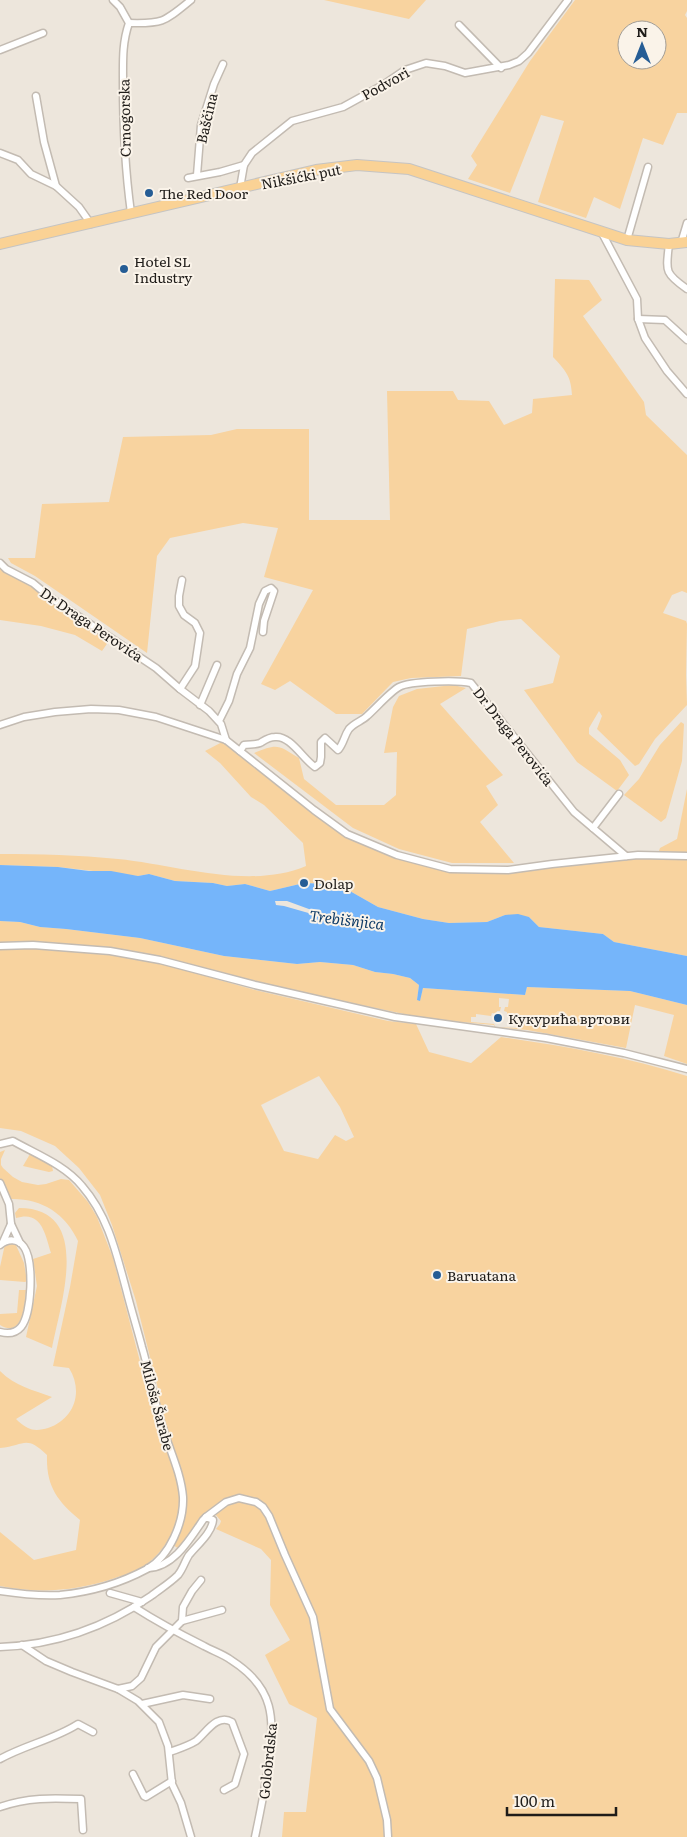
<svg xmlns="http://www.w3.org/2000/svg" width="687" height="1837" viewBox="0 0 687 1837" font-family="Literata,serif">
	<style>
		.green { fill: #f8d39f; fill-rule: evenodd }
		.water { fill: #75b5fa; fill-rule: evenodd }
		.lines { fill: none; stroke-linecap: round; stroke-linejoin: round }
		.minor-casing { stroke: #c3bbb2; stroke-width: 9 }
		.primary-casing { stroke: #c5c4c3; stroke-width: 12 }
		.minor { stroke: #fff; stroke-width: 6 }
		.primary { stroke: #fad295; stroke-width: 10 }
		.poi-dot { fill: #265d95; stroke: #faf3e9; stroke-width: 2 }
		.labels { text-anchor: middle; dominant-baseline: central; stroke-width: 4; stroke-linejoin: round; paint-order: stroke }
		.street-label { font-size: 14px; fill: #1f1c19; stroke: #faf3e9 }
		.poi-label { font-size: 14px; fill: #1f1c19; stroke: #faf3e9; text-anchor: start }
		.water-label { font-size: 15px; font-style: italic; fill: #0e3b67; stroke: #faf3e9 }
	</style>
	<rect width="100%" height="100%" fill="#ede6dc"/>
	<g class="green">
		<path d="M324 0H426L409 19Z"/>
		<path d="M575 0H687V11L685 15 687 18V113H677L663 145 643 138 620 209 594 197 586 218 538 202 564 121 541 115 510 193 468 179 477 165 471 156 530 61ZM627 30H657V60H627Z"/>
		<path d="M555 279 589 280 602 300 583 316 644 402 646 415 687 455V593L682 591 672 595 663 613 686 621 687 624 686 675 687 705 655 739 639 764 635 766 597 729 602 716 599 711 589 728V734L620 760 629 775 617 791 577 762 524 690 553 683 560 656 521 619 500 621 467 629 461 676 411 678 393 682 362 714H336L290 681 275 690 261 684 313 590 264 577 278 528 243 523 170 538 157 556 147 653 35 576 11 563 8 558H35L42 504 109 502 123 437 211 435 237 429H309V520H390L387 391H453L458 400 489 401 504 425 532 413 533 399 572 395C571 376 566 371 553 357Z"/>
		<path d="M0 568 25 582 57 607 111 638 102 651 75 635 41 626 0 620Z"/>
		<path d="M453 685 466 688 440 704 503 775 486 786 498 805 480 822 514 863H452L399 849 353 828 254 753C278 743 278 745 299 758L304 779 336 805H384L396 795 397 752 384 753 393 707 399 696 417 689Z"/>
		<path d="M681 722 684 724 682 761 666 818 661 822 624 795 639 779 660 745Z"/>
		<path d="M226 740 347 834 397 855 450 869 508 870 626 856H687V956L614 942 603 934 539 927 529 917 505 915 487 922 449 923 423 919 378 907 341 886 328 884 304 883 270 891 245 884 227 886 213 883 175 881 149 874 138 876 58 867 0 865V854C39 854 79 855 118 859 178 865 249 890 306 866L303 843 264 805 251 797 220 763 205 751Z"/>
		<path d="M687 789V853L659 851 660 848 677 839Z"/>
		<path d="M0 921 20 922 40 927 66 929 140 938 224 956 297 964 320 962 353 965 375 972 393 974 410 978 419 985 417 1000H420L423 988 525 995 527 987 630 991 687 1005V1064L664 1056 674 1015 635 1005 626 1048 527 1030 494 1027V1025L428 1019 294 991 162 958 0 943ZM499 998 509 999 508 1007H505L504 1011 507 1012V1016H515V1019L519 1020 518 1028 495 1027 494 1024 471 1022V1017H476V1014L491 1016 492 1013 496 1014 497 1011H500L501 1007H499Z"/>
		<path d="M32 947 110 954 159 963 255 990 388 1021 416 1024 429 1052 471 1063 501 1037C564 1046 627 1057 687 1076V1837H389L378 1778 330 1709 319 1640 274 1525 256 1501 224 1500 179 1549 173 1545 175 1528C167 1543 158 1557 143 1567 135 1572 124 1575 115 1578 76 1591 40 1594 0 1586V1532L34 1560 76 1550 80 1520C57 1501 46 1486 47 1455 25 1434 25 1446 0 1448V1371C15 1386 33 1390 52 1397L16 1419C19 1422 24 1426 28 1428 33 1431 42 1430 48 1428 74 1419 84 1392 69 1368L53 1366 70 1287 78 1241C65 1213 41 1198 10 1199L0 1178V1152L5 1150 1 1159V1165L3 1168 13 1177 22 1182 38 1185 46 1184 61 1179 69 1180 88 1202 97 1217 113 1258 149 1396 158 1389 136 1301 112 1225 100 1195 79 1168 55 1146 21 1131 0 1128V948ZM319 1076 340 1107 354 1137 346 1141 335 1135 318 1159 284 1151 261 1105Z"/>
		<path d="M30 1154 52 1166 53 1171 49 1172 23 1166Z"/>
		<path d="M19 1208C94 1208 60 1305 52 1348L26 1337 37 1286 33 1259 51 1253C45 1234 42 1210 16 1218L15 1213Z"/>
		<path d="M15 1243 24 1263 27 1281 25 1282 0 1280V1267L5 1244Z"/>
		<path d="M19 1290H26C25 1304 23 1339 0 1325V1314L17 1313Z"/>
		<path d="M244 1499 262 1508 312 1617 329 1709 358 1749 376 1779 387 1837H282L284 1812H306L317 1718 289 1704 265 1655 290 1640 270 1605 271 1560 261 1549 216 1529 220 1524 221 1521 215 1514 226 1503Z"/>
	</g>
	<path class="water" d="M0 865 58 867 89 871H111L138 876 149 874 175 881 213 883 227 886 245 884 270 891 304 883 328 884 341 886 378 907 423 919 449 923 487 922 505 915 518 914 529 917 539 927 603 934 614 942 687 956V1005L630 991 527 987 525 995 423 988 420 1001 417 1000 419 985 410 978 393 974 375 972 353 965 320 962 297 964 224 956 140 938 66 929 40 927 20 922 0 921ZM275 901H287L317 912 319 916 284 906 276 905Z"/>
	<g class="lines">
		<defs>
			<g id="minor">
				<path d="M113 0 120 7 129 23C122 43 123 62 123 83 123 128 125 169 131 213"/>
				<path d="M129 23C163 24 164 22 191 0"/>
				<path d="M459 25 501 68"/>
				<path d="M0 50 43 33"/>
				<path d="M36 96 44 142 56 186"/>
				<path d="M0 153 18 160 31 174 56 186 79 207 91 224"/>
				<path d="M197 175 201 125 214 84 223 64"/>
				<path d="M188 178 220 172 244 165"/>
				<path d="M240 188 244 165 252 153 292 121 343 107 383 85 405 70 426 63 445 66 465 73 509 65 519 61 528 53 568 0"/>
				<path d="M602 233 637 299 638 319 645 338 667 371 687 394"/>
				<path d="M627 240 648 167"/>
				<path d="M681 243 687 223"/>
				<path d="M669 244C666 271 664 273 687 289"/>
				<path d="M638 319 665 320 687 340"/>
				<path d="M0 563 6 569 33 583 51 598 156 668 180 689 209 711 221 724 226 740"/>
				<path d="M180 689 195 666 200 633 195 623 184 615 179 606V596L182 580"/>
				<path d="M200 705 217 665"/>
				<path d="M219 721 229 701 237 674 250 648 259 604 265 591 271 588 274 591 264 621 263 632"/>
				<path d="M0 725 24 717 55 712 91 709 119 710 156 717 226 740 314 810 347 834 397 855 450 869 508 870 552 864 638 855 687 856"/>
				<path d="M240 751 244 745C249 744 255 745 260 743 265 740 269 737 275 737 290 735 303 759 315 767L320 763 321 757V742L325 738 338 750C344 743 344 736 349 729 354 723 362 721 367 716 376 708 390 692 399 687 410 681 458 680 471 683L574 812 626 856"/>
				<path d="M593 828 619 794"/>
				<path d="M0 946 33 945 110 951 160 960 255 985 395 1017 546 1038 624 1053 687 1069"/>
				<path d="M0 1144 13 1141C36 1154 65 1165 82 1186 108 1216 116 1252 126 1289 131 1309 137 1328 142 1347 150 1374 154 1402 163 1428 170 1451 181 1473 183 1497 184 1522 170 1556 147 1569 121 1583 90 1592 60 1595 40 1596 20 1594 0 1591"/>
				<path d="M0 1183 9 1204 11 1224 20 1243"/>
				<path d="M3 1242 11 1224"/>
				<path d="M0 1245C7 1239 18 1238 24 1247 34 1261 32 1314 21 1327 16 1333 8 1334 0 1332"/>
				<path d="M206 1517 226 1502 239 1498 256 1502 263 1507 269 1516 285 1555 313 1617 330 1709 369 1761 377 1778 387 1820 388 1837"/>
				<path d="M110 1593 142 1602"/>
				<path d="M134 1607C156 1621 180 1634 204 1646 213 1651 223 1654 231 1660 275 1688 275 1718 268 1766 265 1790 260 1813 255 1837"/>
				<path d="M182 1621 222 1610"/>
				<path d="M22 1645 46 1661 72 1672 118 1689 132 1686 141 1678 156 1647 182 1621 183 1607 192 1591 201 1580"/>
				<path d="M0 1647C55 1645 106 1627 151 1596 160 1589 170 1583 178 1575 183 1569 185 1561 189 1555 197 1545 212 1533 213 1520L206 1517 203 1520C190 1539 173 1568 148 1568"/>
				<path d="M118 1689 138 1701 159 1722 168 1746 172 1784 181 1803 191 1837"/>
				<path d="M142 1704 183 1695 210 1699"/>
				<path d="M170 1752C178 1749 188 1746 196 1741 206 1733 217 1713 232 1722L244 1754 235 1784 224 1790"/>
				<path d="M0 1759C25 1745 55 1739 78 1724L93 1732"/>
				<path d="M133 1774 144 1796 146 1797 172 1781"/>
				<path d="M0 1807C27 1797 53 1798 81 1799L83 1830"/>
			</g>
			<path id="primary" d="M0 244 316 170 357 165 409 169 627 240 669 244 687 242"/>
		</defs>
		<use href="#minor" class="minor-casing"/>
		<use href="#primary" class="primary-casing"/>
		<use href="#minor" class="minor"/>
		<use href="#primary" class="primary"/>
	</g>
	<g class="poi-dot">
		<circle cx="149" cy="193" r="5"/>
		<circle cx="124" cy="269" r="5"/>
		<circle cx="304" cy="883" r="5"/>
		<circle cx="498" cy="1018" r="5"/>
		<circle cx="437" cy="1275" r="5"/>
	</g>
	<g class="labels">
		<g class="street-label">
			<text transform="translate(385 83) rotate(-29)">Podvori</text>
			<text transform="translate(124 118) rotate(-91)">Crnogorska</text>
			<text transform="translate(206 118) rotate(-77)">Baščina</text>
			<text transform="translate(301 176) rotate(-11)">Nikšićki put</text>
			<text transform="translate(92 624) rotate(34)">Dr Draga Perovića</text>
			<text transform="translate(514 736) rotate(52)">Dr Draga Perovića</text>
			<text transform="translate(158 1405) rotate(75)">Miloša Šarabe</text>
			<text transform="translate(267 1761) rotate(-84)">Golobrdska</text>
		</g>
		<g class="poi-label">
			<text x="159" y="193">The Red Door</text>
			<text x="134" y="261">Hotel SL<tspan x="134" dy="16">Industry</tspan></text>
			<text x="314" y="883">Dolap</text>
			<text x="508" y="1018">Кукурића вртови</text>
			<text x="447" y="1275">Baruatana</text>
		</g>
		<g class="water-label">
			<text transform="translate(347 919) rotate(7)">Trebišnjica</text>
		</g>
	</g>
	<g transform="translate(642 45)"><circle r="24" fill="#faf3e9" stroke="#a29d96"/>
	<path d="M0-4L9 19L0 12L-9 19Z" fill="#265d95"/>
	<text y="-8" font-size="14" font-weight="bold" text-anchor="middle" fill="#1f1c19">N</text>
	</g>
	<path d="M507 1807v8h109v-8" fill="none" stroke="#1f1c19" stroke-width="2.5"/>
	<text x="514" y="1807" font-size="15" fill="#1f1c19" stroke="#faf3e9" stroke-width="4" paint-order="stroke">100 m</text>
</svg>
